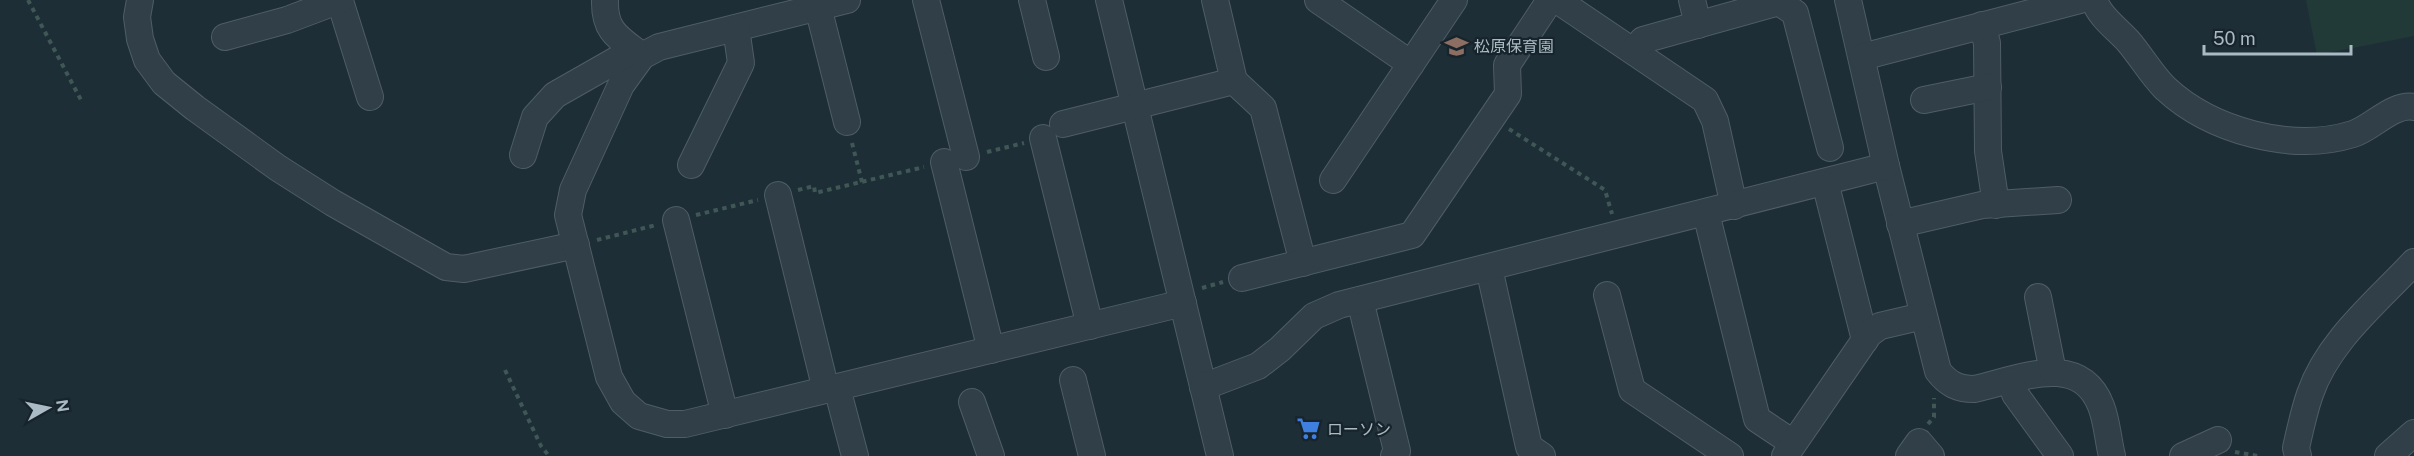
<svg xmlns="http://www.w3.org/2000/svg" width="2414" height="456" viewBox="0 0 2414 456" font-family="'Public Sans','Noto Sans JP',sans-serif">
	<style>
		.green { fill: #213a37 }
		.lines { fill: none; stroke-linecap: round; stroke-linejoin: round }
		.minor-casing { stroke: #4f5d66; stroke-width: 28 }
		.path { stroke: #3f5755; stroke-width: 4; stroke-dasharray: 4.5 4.5; stroke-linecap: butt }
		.minor { stroke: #313f48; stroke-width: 26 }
		.labels { text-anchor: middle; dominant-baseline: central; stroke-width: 4.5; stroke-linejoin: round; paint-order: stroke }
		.poi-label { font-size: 16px; fill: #abbbc5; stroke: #17242c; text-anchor: start }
	</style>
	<rect width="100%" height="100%" fill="#1e2e37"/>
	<path class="green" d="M2306 0H2414V36L2317 55Z"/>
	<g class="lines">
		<defs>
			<g id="minor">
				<path d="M140 0 137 17 140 39 147 60 164 83 195 108 278 168 333 203 446 267 464 269 576 245"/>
				<path d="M605 0C604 32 619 38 642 56"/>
				<path d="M847 0 659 47 642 56 621 85 573 190 568 215 609 377 623 402 639 416 667 424H685L1183 303"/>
				<path d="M926 0 966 157"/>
				<path d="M1032 0 1046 57"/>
				<path d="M1109 0 1220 456"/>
				<path d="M1215 0 1234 81 1263 108 1303 263"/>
				<path d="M1318 0 1411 64"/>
				<path d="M1557 0 1705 100 1715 121 1734 206"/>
				<path d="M1692 0 1698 25"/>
				<path d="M1848 0 1886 166 1938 371C1948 384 1958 389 1974 389 2017 380 2079 350 2101 406 2107 421 2108 440 2112 456"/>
				<path d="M2094 0C2100 17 2116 28 2128 41 2141 56 2151 74 2165 88 2211 131 2292 153 2353 134 2372 128 2393 103 2414 107"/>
				<path d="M340 1 370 97"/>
				<path d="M818 7 847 122"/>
				<path d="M1982 25 1987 43 1988 151 1996 205"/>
				<path d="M225 37 287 20 340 0"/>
				<path d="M1633 51 1643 40 1779 2 1795 13 1830 148"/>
				<path d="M1862 57 2080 0"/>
				<path d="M1924 100 1988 87"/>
				<path d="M1063 124 1234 81"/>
				<path d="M1043 138 1090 326"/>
				<path d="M523 155 535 117 555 95 634 50"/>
				<path d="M944 162 991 350"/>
				<path d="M691 165 741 63 736 28"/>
				<path d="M1333 180 1454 0"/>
				<path d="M1825 182 1865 340"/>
				<path d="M778 195 826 390"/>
				<path d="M1706 213 1757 419 1793 443"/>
				<path d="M676 220 725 415"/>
				<path d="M1900 224 1982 205 2058 200"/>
				<path d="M1489 268 1529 447 1542 456"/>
				<path d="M1242 278 1412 235 1508 94 1507 65 1550 0"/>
				<path d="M1607 295 1632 390 1730 456"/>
				<path d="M2038 297 2053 372"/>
				<path d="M1360 300 1397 451 1394 456"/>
				<path d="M1073 380 1092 456"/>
				<path d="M2011 381 2015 394 2060 456"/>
				<path d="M1203 387 1258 366 1280 349 1314 316 1339 305 1886 166"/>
				<path d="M837 388 855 456"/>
				<path d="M972 402 991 456"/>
				<path d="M1785 456 1869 334 1880 326 1923 316"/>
				<path d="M1909 456 1919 442 1931 456"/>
				<path d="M2183 456 2218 440"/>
				<path d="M2298 456 2296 448C2300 430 2304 411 2310 394 2328 341 2377 302 2414 262"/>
				<path d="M2388 456 2414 433"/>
			</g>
		</defs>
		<use href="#minor" class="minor-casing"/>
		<g class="path">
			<path d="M28 0 81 100"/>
			<path d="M1509 129 1605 190 1612 214"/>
			<path d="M852 143 862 182"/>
			<path d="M987 152 1024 143"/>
			<path d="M798 190 814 186 815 193 924 167"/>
			<path d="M696 215 758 200"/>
			<path d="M597 240 656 225"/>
			<path d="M1202 288 1223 282"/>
			<path d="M505 370 541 446 549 456"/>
			<path d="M1928 424 1934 417V398"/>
			<path d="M2235 452 2258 456"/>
		</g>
		<use href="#minor" class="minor"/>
	</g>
	<defs>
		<symbol id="school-bare" viewBox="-9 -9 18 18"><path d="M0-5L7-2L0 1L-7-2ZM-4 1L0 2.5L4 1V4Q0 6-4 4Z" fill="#8d6e63" stroke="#17242c" stroke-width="2.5" paint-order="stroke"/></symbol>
		<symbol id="supermarket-bare" viewBox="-9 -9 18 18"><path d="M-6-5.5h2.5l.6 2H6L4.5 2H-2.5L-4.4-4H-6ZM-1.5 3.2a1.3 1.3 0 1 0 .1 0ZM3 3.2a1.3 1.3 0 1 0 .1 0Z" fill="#3f7fe0" stroke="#17242c" stroke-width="2.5" paint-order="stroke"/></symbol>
	</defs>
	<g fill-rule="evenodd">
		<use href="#school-bare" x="1440" y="30" width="33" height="33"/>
		<use href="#supermarket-bare" x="1292" y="412" width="33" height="33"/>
	</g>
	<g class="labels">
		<g class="poi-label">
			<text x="1474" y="46">松原保育園</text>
			<text x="1327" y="429">ローソン</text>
		</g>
	</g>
	<g transform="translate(48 408) rotate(81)" stroke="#17242c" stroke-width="4.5" paint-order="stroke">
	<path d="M0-4.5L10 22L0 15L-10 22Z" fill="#abbbc5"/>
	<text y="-9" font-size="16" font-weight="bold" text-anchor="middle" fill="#abbbc5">N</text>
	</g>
	<path d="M2204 45v9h147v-9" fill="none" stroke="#abbbc5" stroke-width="3"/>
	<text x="2213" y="45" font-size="18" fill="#abbbc5" stroke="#17242c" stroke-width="4.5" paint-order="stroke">50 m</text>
</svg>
